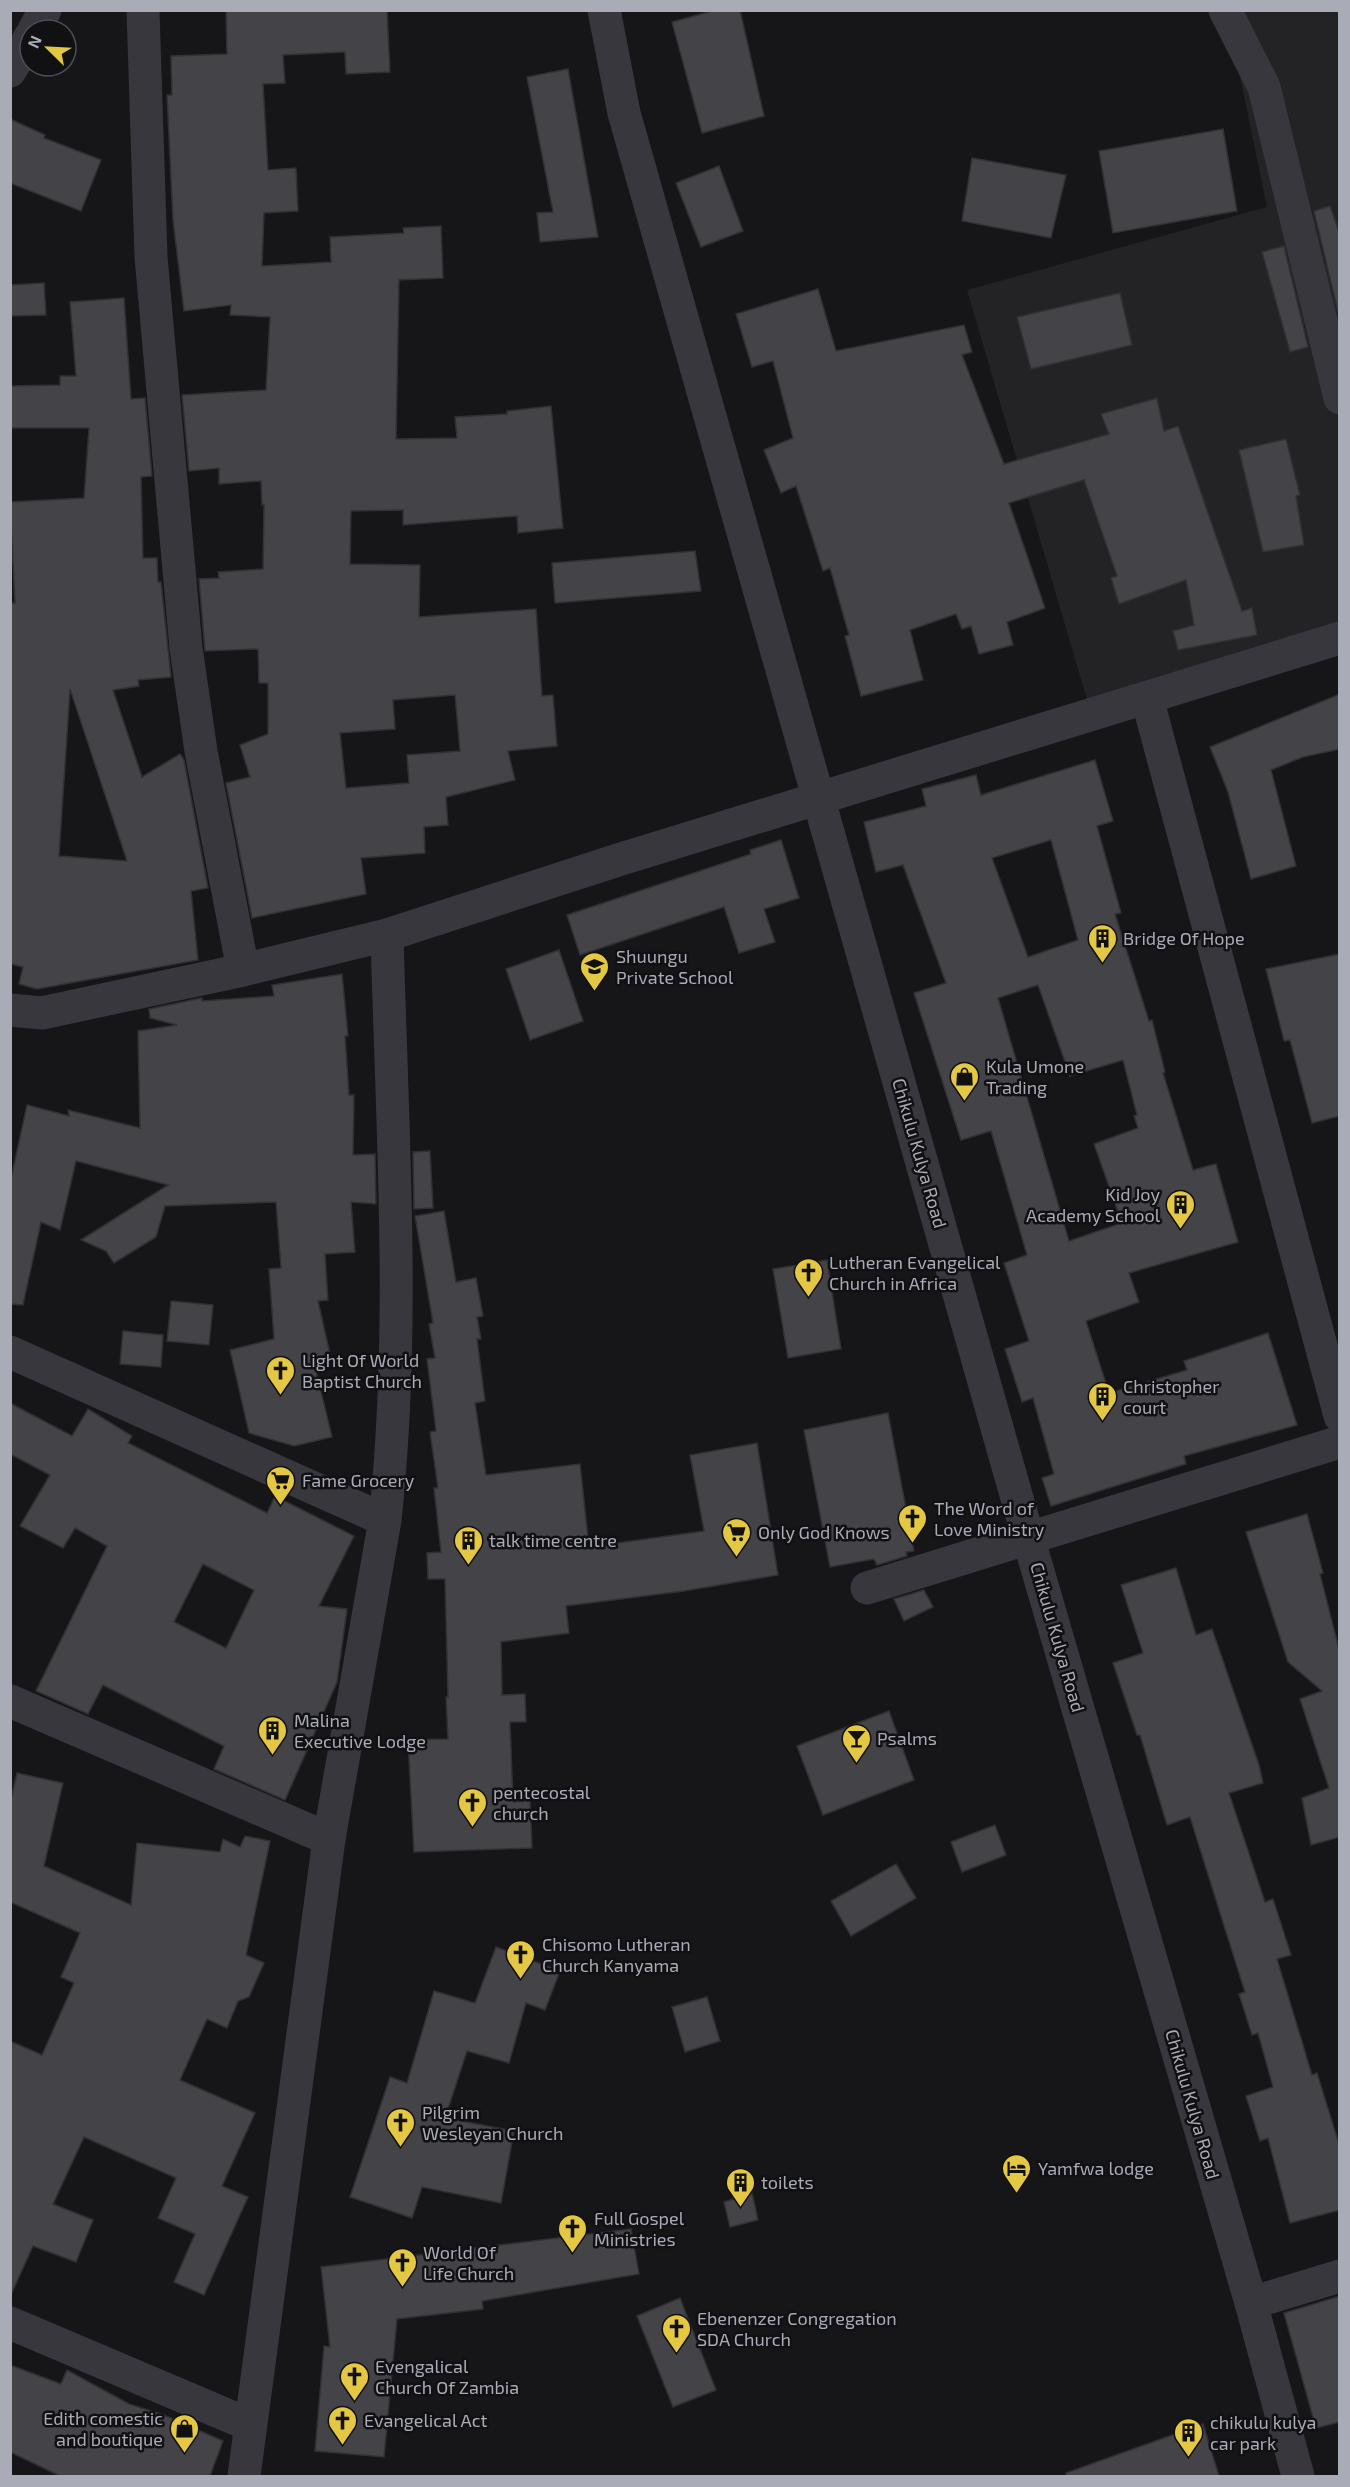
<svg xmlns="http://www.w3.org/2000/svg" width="1350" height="2487" viewBox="0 0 1350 2487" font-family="'Exo 2',sans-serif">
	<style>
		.built { fill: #232225 }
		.building { fill: #434348; stroke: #313034; stroke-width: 1.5; fill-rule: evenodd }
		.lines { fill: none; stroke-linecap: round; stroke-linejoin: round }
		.minor { stroke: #37373d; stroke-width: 33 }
		.labels { text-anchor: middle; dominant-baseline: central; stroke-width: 5; stroke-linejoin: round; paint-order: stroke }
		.poi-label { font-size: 18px; fill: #a9abb7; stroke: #111113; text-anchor: start }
		.street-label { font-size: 18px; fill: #a9abb7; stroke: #111113 }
	</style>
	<rect width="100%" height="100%" fill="#161618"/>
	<path class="built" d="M1240 10 1339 11V627L1092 717 967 290 1267 207 1227 14Z"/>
	<g class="building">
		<path d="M226 10H387L390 72 346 74 345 52 283 55 285 83 263 84 268 170 296 168 298 211 264 213 262 266 331 262 330 237 404 233 403 228 441 226 443 278 399 280 396 439 457 438 455 417 507 414V411L551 406 563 528 518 533 517 516 403 525V510L351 511 350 564 420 565 419 617 536 609 542 696 553 695 557 746 508 751 515 780 446 797 448 825 424 827 425 853 361 858 366 894 252 918 226 783 250 777 240 745 268 734V683H259L258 649 205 651 199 579 219 578 218 572 263 569 264 505H262L261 481 219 484V468L189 471 182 395 266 390 270 317 230 315 231 305 184 311 173 220 167 95H172L171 56 227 54ZM455 695 460 751 407 755 409 783 346 788 340 733 395 729 393 700Z"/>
		<path d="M716 10H740L764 116 702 133 672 22Z"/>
		<path d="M568 69 598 237 540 242 537 213 553 212 527 77Z"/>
		<path d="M10 119 45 135 44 138 101 160 81 211 10 183Z"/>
		<path d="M1223 129 1237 211 1113 233 1099 151Z"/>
		<path d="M972 158 1066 175 1051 238 962 221Z"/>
		<path d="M719 166 743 231 701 247 676 183Z"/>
		<path d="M1330 206 1340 234 1339 316 1314 211Z"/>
		<path d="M1284 246 1308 347 1290 352 1262 252Z"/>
		<path d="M44 283 46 315 10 316V285Z"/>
		<path d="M818 289 836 351 964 325 972 352 962 355 1004 464 1109 434 1101 414 1157 398 1164 431 1178 426 1242 611 1252 608 1257 635 1178 650 1173 631 1194 625 1186 580 1119 604 1111 578 1117 576 1084 480 1009 503 1045 608 1007 622 1013 645 979 654 971 626 962 629 956 614 910 630 923 680 861 696 845 636 849 635 830 568 823 571 796 486 781 493 764 450 793 438 773 361 752 367 736 314Z"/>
		<path d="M1120 293 1132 345 1031 369 1017 317Z"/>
		<path d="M124 298 131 399 145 398 152 476 141 477 143 558H157L158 582H161L171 677 138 680 139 686 113 690 142 777 180 754 184 760 208 888 191 891 198 960 37 989 19 984 23 967 10 964V603H15L10 502 84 498 89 428H10V386L60 385V376H76L70 302ZM70 689 127 861 59 856Z"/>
		<path d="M1286 439 1300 495 1296 496 1304 545 1263 552 1239 450Z"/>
		<path d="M695 551 701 591 555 603 552 563Z"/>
		<path d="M1340 694V749L1303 757 1271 770 1296 866 1251 879 1228 792 1210 747Z"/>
		<path d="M1095 760 1113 821 1097 826 1121 913 1115 914 1149 1021 1152 1020 1165 1072 1163 1073 1193 1170 1216 1164 1238 1242 1129 1273 1139 1302 1086 1321 1109 1393 1187 1370 1184 1361 1268 1333 1297 1425 1184 1456 1186 1464 1051 1506 1042 1478 1054 1474 1033 1398 1022 1402 1005 1349 1029 1341 1004 1263 1027 1255 991 1131 961 1140 914 993 946 983 903 865 876 872 864 822 926 806 922 789 976 775 981 795ZM1051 840 1078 940 1028 957 992 858ZM1038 985 1070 1076 1123 1060 1137 1115 1134 1116 1138 1128 1094 1144 1122 1223 1069 1241 998 998Z"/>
		<path d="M781 840 799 898 764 909 775 942 739 953 724 907 580 955 567 915 751 854 750 850Z"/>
		<path d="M559 950 583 1021 530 1040 506 969Z"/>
		<path d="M1340 954V1116L1312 1123 1290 1040 1284 1041 1266 969Z"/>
		<path d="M342 974 348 1036H345L349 1095H354L353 1155 375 1154 376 1204 351 1202 355 1252 325 1254 328 1300 318 1301 330 1354 313 1358 332 1437 294 1446 249 1433 230 1350 274 1339 269 1269 281 1268 276 1202 165 1206 156 1237 114 1263 106 1251 81 1240 168 1185 76 1161 60 1230 41 1222 23 1305 10 1304V1183L27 1105 69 1116 68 1110 140 1128 138 1031 177 1025 150 1018 149 1009 202 998V1001L274 996 272 985Z"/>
		<path d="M430 1151 433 1208 414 1209 413 1152Z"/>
		<path d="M444 1211 456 1282 476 1278 483 1316 477 1317 481 1339H477L485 1401 475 1403 486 1475 580 1464 589 1547 704 1531 690 1455 757 1443 778 1575 684 1591 566 1606 569 1633 501 1642 502 1695 525 1694 526 1722H510L513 1802 530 1801 532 1848 414 1852 408 1740 448 1739 446 1697H448L445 1579H428L427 1553 441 1552 434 1488H438L430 1432 436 1431 427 1359 435 1358 429 1324 433 1323 415 1216Z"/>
		<path d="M827 1260 841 1349 788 1358 773 1269Z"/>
		<path d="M171 1301 213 1305 209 1345 167 1341Z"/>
		<path d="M123 1331 163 1335 161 1367 120 1364Z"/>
		<path d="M10 1403 72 1436 88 1409 132 1436 128 1443 267 1513 275 1496 354 1536 319 1606 347 1609 337 1682 285 1800 214 1769 224 1746 103 1685 88 1714 36 1691 107 1546 75 1528 63 1548 20 1526 50 1475 10 1454ZM203 1564 254 1590 226 1648 174 1622Z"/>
		<path d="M888 1413 914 1551 906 1552 907 1556 877 1565 874 1559 830 1567 804 1430Z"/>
		<path d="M1307 1514 1323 1573 1320 1574 1340 1653V1837L1311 1845 1302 1798 1329 1788 1300 1699 1322 1691 1288 1662 1246 1532Z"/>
		<path d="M1176 1568 1196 1635 1212 1629 1259 1765 1263 1783 1229 1793 1265 1902 1273 1899 1291 1955 1277 1959 1312 2075 1317 2073 1340 2147V2210L1290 2223 1268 2138 1260 2141 1246 2096 1273 2087 1258 2033 1252 2035 1239 1994 1245 1992 1221 1916 1190 1817 1167 1825 1140 1735H1137L1113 1663 1143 1653 1121 1585Z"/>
		<path d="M924 1590 933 1607 904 1621 894 1599Z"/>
		<path d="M889 1711 914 1780 823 1815 797 1746Z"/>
		<path d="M17 1773 63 1783 44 1866 131 1905 137 1843 220 1852 223 1839 240 1847 245 1836 270 1841 246 1955 264 1963 249 1997 238 2001 227 2028 207 2019 180 2080 255 2113 222 2186 248 2197 204 2295 174 2282 195 2234 158 2218 176 2178 84 2137 53 2204 93 2220 76 2262 33 2246 10 2297V2041L42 2055 74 1983 61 1977 80 1933 10 1902V1803Z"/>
		<path d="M995 1825 1006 1855 962 1872 951 1842Z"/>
		<path d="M896 1864 916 1898 851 1936 831 1901Z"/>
		<path d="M496 1947 560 1971 545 2010 526 2003 509 2063 467 2051 445 2118 514 2131 501 2203 422 2187 412 2218 350 2197 390 2077 407 2083 434 1991 475 2003Z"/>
		<path d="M707 1997 720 2041 685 2052 672 2007Z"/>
		<path d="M752 2193 758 2220 730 2227 724 2202Z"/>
		<path d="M631 2229 639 2274 482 2301 483 2309 397 2319 384 2457 315 2451 324 2346 330 2347 321 2267Z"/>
		<path d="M1340 2296V2422L1316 2428 1284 2313Z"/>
		<path d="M680 2298 716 2390 673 2407 637 2316Z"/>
		<path d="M10 2365 61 2384 67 2370 129 2404 164 2415 223 2441 210 2476H60L10 2452Z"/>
		<path d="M1203 2424 1219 2476H1066V2473Z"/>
	</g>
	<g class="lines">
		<g class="minor">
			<path d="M143 10 151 257 186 648 201 751 243 970"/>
			<path d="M604 10 624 113 1028 1537 1251 2303 1298 2476"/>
			<path d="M1225 10 1264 87 1340 398"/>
			<path d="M34 30 45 10"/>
			<path d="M10 71 30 37"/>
			<path d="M1147 698 1340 1416"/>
			<path d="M10 1010 42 1013 243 970 387 935 618 860 1340 638"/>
			<path d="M10 1352 385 1520"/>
			<path d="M867 1588 1340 1442"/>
			<path d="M10 1701 329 1839"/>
			<path d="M1251 2303 1340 2276"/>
			<path d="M10 2323 250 2425"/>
			<path d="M244 2476 329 1839 385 1520C406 1327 392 1129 387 935"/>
		</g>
	</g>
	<defs>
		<symbol id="building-pin" viewBox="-11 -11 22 30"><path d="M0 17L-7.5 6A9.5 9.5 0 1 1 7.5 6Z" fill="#e4c742" stroke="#111113"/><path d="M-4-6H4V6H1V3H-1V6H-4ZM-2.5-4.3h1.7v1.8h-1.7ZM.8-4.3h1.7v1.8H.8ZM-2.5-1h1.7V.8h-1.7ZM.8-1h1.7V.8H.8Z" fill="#111"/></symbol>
		<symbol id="school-pin" viewBox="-11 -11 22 30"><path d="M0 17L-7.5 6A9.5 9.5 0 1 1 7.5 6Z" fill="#e4c742" stroke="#111113"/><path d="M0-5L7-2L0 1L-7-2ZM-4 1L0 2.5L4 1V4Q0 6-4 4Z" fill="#111"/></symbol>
		<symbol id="shop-pin" viewBox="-11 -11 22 30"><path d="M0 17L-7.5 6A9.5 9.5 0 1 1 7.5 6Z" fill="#e4c742" stroke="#111113"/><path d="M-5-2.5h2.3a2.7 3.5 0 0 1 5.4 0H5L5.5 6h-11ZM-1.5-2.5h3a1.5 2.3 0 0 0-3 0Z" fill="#111"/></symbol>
		<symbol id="church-pin" viewBox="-11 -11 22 30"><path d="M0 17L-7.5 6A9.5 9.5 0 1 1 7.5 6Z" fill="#e4c742" stroke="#111113"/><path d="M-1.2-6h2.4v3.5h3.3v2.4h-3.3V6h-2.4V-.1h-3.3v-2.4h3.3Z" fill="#111"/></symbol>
		<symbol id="supermarket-pin" viewBox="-11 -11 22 30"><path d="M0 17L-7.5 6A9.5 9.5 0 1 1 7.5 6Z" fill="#e4c742" stroke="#111113"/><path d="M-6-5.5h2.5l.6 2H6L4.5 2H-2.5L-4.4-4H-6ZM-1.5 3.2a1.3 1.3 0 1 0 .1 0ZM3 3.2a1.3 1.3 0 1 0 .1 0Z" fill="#111"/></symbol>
		<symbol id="bar-pin" viewBox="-11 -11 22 30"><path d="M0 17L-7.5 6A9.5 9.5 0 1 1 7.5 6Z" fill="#e4c742" stroke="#111113"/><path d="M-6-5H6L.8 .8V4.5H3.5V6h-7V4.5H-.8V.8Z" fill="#111"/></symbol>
		<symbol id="hotel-pin" viewBox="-11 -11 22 30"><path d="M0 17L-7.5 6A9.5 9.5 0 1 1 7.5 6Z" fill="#e4c742" stroke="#111113"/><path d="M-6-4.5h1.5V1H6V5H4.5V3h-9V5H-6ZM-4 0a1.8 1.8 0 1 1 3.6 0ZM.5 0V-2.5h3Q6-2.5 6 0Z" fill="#111"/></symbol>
	</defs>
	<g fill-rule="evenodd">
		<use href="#building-pin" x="1086" y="922" width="33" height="45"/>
		<use href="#school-pin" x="578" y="950" width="33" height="45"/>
		<use href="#shop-pin" x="948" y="1060" width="33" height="45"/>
		<use href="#building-pin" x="1164" y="1188" width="33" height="45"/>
		<use href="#church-pin" x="792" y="1256" width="33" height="45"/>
		<use href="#church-pin" x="264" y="1354" width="33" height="45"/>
		<use href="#building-pin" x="1086" y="1380" width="33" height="45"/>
		<use href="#supermarket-pin" x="264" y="1464" width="33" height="45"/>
		<use href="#church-pin" x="896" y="1502" width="33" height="45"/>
		<use href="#supermarket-pin" x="720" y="1516" width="33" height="45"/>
		<use href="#building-pin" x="452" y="1524" width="33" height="45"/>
		<use href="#building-pin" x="256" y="1714" width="33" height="45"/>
		<use href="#bar-pin" x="840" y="1722" width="33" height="45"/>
		<use href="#church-pin" x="456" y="1786" width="33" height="45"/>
		<use href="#church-pin" x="504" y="1938" width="33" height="45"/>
		<use href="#church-pin" x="384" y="2106" width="33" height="45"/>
		<use href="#hotel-pin" x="1000" y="2152" width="33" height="45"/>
		<use href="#building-pin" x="724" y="2166" width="33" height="45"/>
		<use href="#church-pin" x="556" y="2212" width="33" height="45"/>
		<use href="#church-pin" x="386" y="2246" width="33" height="45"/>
		<use href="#church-pin" x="660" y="2312" width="33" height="45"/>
		<use href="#church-pin" x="338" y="2360" width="33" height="45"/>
		<use href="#church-pin" x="326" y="2404" width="33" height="45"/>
		<use href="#shop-pin" x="168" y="2412" width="33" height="45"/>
		<use href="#building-pin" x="1172" y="2416" width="33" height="45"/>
	</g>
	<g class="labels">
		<g class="poi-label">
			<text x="1123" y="938">Bridge Of Hope</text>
			<text x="616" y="956">Shuungu<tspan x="616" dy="21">Private School</tspan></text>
			<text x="986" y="1066">Kula Umone<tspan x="986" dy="21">Trading</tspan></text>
			<text x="1160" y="1194" text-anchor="end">Kid Joy<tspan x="1160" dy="21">Academy School</tspan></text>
			<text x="829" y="1262">Lutheran Evangelical<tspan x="829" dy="21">Church in Africa</tspan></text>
			<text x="302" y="1360">Light Of World<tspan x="302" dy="21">Baptist Church</tspan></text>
			<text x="1123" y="1386">Christopher<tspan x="1123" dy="21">court</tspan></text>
			<text x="302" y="1480">Fame Grocery</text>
			<text x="934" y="1508">The Word of<tspan x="934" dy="21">Love Ministry</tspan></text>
			<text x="758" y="1532">Only God Knows</text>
			<text x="489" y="1540">talk time centre</text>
			<text x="294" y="1720">Malina<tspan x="294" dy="21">Executive Lodge</tspan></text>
			<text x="877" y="1738">Psalms</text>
			<text x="493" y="1792">pentecostal<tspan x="493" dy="21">church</tspan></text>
			<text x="542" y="1944">Chisomo Lutheran<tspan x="542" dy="21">Church Kanyama</tspan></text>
			<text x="422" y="2112">Pilgrim<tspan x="422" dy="21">Wesleyan Church</tspan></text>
			<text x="1038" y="2168">Yamfwa lodge</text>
			<text x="761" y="2182">toilets</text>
			<text x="594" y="2218">Full Gospel<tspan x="594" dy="21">Ministries</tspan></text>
			<text x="423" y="2252">World Of<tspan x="423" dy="21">Life Church</tspan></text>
			<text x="697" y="2318">Ebenenzer Congregation<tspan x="697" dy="21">SDA Church</tspan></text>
			<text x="375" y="2366">Evengalical<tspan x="375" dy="21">Church Of Zambia</tspan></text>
			<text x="163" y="2418" text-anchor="end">Edith comestic<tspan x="163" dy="21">and boutique</tspan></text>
			<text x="364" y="2420">Evangelical Act</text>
			<text x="1210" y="2422">chikulu kulya<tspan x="1210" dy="21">car park</tspan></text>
		</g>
		<g class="street-label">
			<text transform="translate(920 1153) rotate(74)">Chikulu Kulya Road</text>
			<text transform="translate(1058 1637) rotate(74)">Chikulu Kulya Road</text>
			<text transform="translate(1193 2104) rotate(74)">Chikulu Kulya Road</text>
		</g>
	</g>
	<rect width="1350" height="2487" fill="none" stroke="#a9abb7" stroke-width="24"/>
	<g transform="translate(48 48) rotate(294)"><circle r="28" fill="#111113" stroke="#4e4f55" stroke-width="1.5"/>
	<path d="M0-4.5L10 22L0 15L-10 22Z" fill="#e4c742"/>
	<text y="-9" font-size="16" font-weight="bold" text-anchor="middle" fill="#a9abb7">N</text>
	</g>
</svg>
